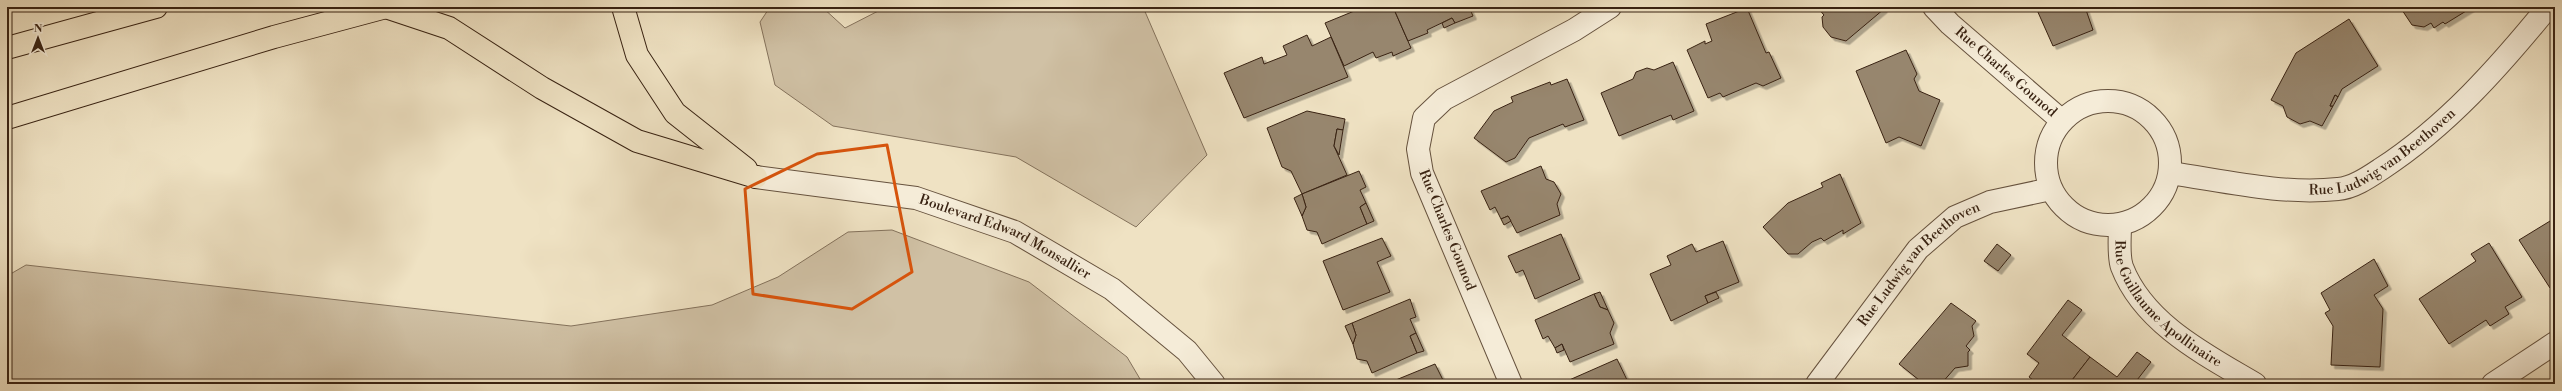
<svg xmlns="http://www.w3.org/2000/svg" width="2562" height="391" viewBox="0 0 2562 391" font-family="'Libre Bodoni',serif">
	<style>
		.green { fill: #d0c1a5; stroke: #84725c }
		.building { fill: #97866e; stroke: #382212; filter: url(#shadow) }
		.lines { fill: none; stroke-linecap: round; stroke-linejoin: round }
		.minor-casing { stroke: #66523e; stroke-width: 24 }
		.tertiary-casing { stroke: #66523e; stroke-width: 24 }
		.primary-casing { stroke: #382212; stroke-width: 24 }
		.minor { stroke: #f5ecd8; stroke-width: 22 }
		.tertiary { stroke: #f5ecd8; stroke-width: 22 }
		.primary { stroke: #efe2c3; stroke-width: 22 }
		.marked { fill: none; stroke: #d6540d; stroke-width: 3; stroke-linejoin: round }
		.labels { text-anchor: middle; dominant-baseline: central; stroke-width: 3; stroke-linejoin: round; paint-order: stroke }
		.street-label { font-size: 14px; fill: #382212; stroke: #f5ecd8 }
	</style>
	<defs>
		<filter id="shadow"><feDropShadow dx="3.5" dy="3.5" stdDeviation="0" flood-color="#0004"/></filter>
	</defs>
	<rect width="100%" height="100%" fill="#efe2c3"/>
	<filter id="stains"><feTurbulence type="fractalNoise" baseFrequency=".005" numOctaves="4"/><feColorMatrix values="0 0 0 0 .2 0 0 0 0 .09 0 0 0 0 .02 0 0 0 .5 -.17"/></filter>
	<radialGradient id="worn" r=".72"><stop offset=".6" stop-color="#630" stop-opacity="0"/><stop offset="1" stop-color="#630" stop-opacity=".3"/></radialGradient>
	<g class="green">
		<path d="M770 7H822L845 28 886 7H1143L1207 155 1136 227 1016 157 833 126 775 85 760 22Z"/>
		<path d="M892 230 1029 282 1127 357 1143 384H7V276L26 265 571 326 712 305 778 277 848 232Z"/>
	</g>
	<g class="building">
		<path d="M1364 7H1393L1411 48 1393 56 1392 52 1376 58 1373 52 1344 66 1325 23Z"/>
		<path d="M1393 7H1469L1473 16 1455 23 1452 18 1427 30 1428 33 1408 41Z"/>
		<path d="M1817 7H1882L1884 9 1846 41 1831 37 1823 27 1822 17 1824 15Z"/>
		<path d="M2085 7 2093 30 2053 46 2037 10 2041 7Z"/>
		<path d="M2400 7H2470L2471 8 2445 24 2443 22 2434 28 2431 23 2424 27 2412 25Z"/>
		<path d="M1747 8 1766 53 1769 52 1781 78 1763 86 1756 83 1723 97 1720 93 1708 98 1687 50 1705 41V44L1712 41 1706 24Z"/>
		<path d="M1452 18 1455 23 1444 28 1442 23Z"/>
		<path d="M2349 19 2378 66 2342 89 2338 97 2335 95 2330 106H2333L2322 126 2310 121 2300 124 2287 117 2283 106 2271 100 2296 53Z"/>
		<path d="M1307 35 1312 46 1331 37 1348 77 1244 118 1224 73 1262 57 1264 64 1287 55 1283 46Z"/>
		<path d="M1906 50 1917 74 1914 79 1919 91 1940 100 1921 146 1899 137 1886 143 1856 71Z"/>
		<path d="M1673 62 1694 111 1673 120 1671 115 1619 136 1601 93 1633 79 1636 72 1647 68 1654 70Z"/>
		<path d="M1567 79 1584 120 1565 127 1563 124 1529 138 1515 158 1506 162 1474 138 1494 111 1513 102 1511 97 1550 82 1551 85Z"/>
		<path d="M2335 95 2338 97 2333 106H2330Z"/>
		<path d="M1307 111 1345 119 1343 130 1337 129 1334 146 1347 175 1302 194 1291 171 1282 167 1267 128Z"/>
		<path d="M1337 129 1343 130 1339 155 1334 146Z"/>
		<path d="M1541 166 1546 179 1554 182 1561 194 1557 204 1560 215 1517 233 1508 216 1501 219 1495 207 1490 210 1481 191Z"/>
		<path d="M1359 171 1366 187 1360 190 1366 203 1360 207 1367 224 1322 244 1317 232 1307 230 1302 216 1306 207 1302 194Z"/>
		<path d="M1840 174 1861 223 1843 234V230L1824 241 1821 238 1812 242 1798 254H1788L1763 227 1788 203 1823 187 1821 183Z"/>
		<path d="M1302 194 1306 207 1302 216 1294 198Z"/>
		<path d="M1366 203 1374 221 1367 224 1360 207Z"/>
		<path d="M1508 216 1511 221 1504 225 1501 219Z"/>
		<path d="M2555 218V285L2550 288 2519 240Z"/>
		<path d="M1561 234 1580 279 1535 299 1523 270 1516 273 1508 256Z"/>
		<path d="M1382 238 1391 256 1377 262 1390 292 1343 310 1323 261Z"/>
		<path d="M1723 241 1739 282 1705 296 1708 303 1671 321 1650 274 1671 265 1667 256 1692 244 1696 252Z"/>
		<path d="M2489 243 2522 297 2505 307 2509 314 2490 326 2486 320 2449 344 2419 299 2476 261 2471 254Z"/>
		<path d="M1997 244 2011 255 1998 271 1984 261Z"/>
		<path d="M2374 259 2388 286 2374 295 2383 309 2380 367 2331 365 2333 326 2325 313 2330 310 2321 293Z"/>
		<path d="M1600 292 1608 310 1600 307 1594 294Z"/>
		<path d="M1716 292 1719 298 1708 303 1705 296Z"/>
		<path d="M1594 294 1600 307 1608 310 1614 323 1610 333 1614 344 1570 362 1562 344 1555 348 1548 336 1543 339 1535 320Z"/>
		<path d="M1410 299 1416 317 1410 319 1416 333 1410 336 1417 353 1372 373 1367 361 1357 359 1353 344 1356 335 1352 323Z"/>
		<path d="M2068 300 2082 310 2062 335 2090 357 2069 384H2038L2029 377 2039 363 2027 354Z"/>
		<path d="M1951 303 1976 321 1972 326 1974 336 1966 346 1970 350 1968 352V366L1955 368 1941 384H1924L1899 364Z"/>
		<path d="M1352 323 1356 335 1353 344 1345 326Z"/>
		<path d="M1416 333 1424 351 1417 353 1410 336Z"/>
		<path d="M1562 344 1564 350 1557 353 1555 348Z"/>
		<path d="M2137 352 2151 362 2134 384H2069L2090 357 2117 377Z"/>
		<path d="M1617 359 1628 382 1568 384 1567 381Z"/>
		<path d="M1435 364 1444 382 1440 384H1386Z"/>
	</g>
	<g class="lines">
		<defs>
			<g id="minor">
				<path id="s1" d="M1934 7 1950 24 2061 120"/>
				<circle cx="2108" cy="163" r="62"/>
				<path id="s2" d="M2170 173C2225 181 2282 195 2338 189 2353 188 2369 177 2381 169 2447 126 2499 67 2548 7"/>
				<path id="s3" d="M2120 225C2120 237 2118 256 2122 267 2144 324 2206 355 2255 384"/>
				<path d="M1511 384 1422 173 1418 149 1424 118 1444 99 1574 30 1610 7"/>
				<path id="s4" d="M1817 384 1918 249 1955 217 1990 202 2051 189"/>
				<path d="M2493 384 2555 343"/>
			</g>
			<g id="tertiary">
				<path id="s5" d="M756 177 916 198 1015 232 1112 289 1187 351 1214 384"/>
			</g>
			<g id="primary">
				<path d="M386 7 449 28 542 88 637 141 756 177"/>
				<path d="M623 7 637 55 675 113 746 169"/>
				<path d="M7 48 156 7"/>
				<path d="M7 118 274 37 386 7"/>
			</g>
		</defs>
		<use href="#minor" class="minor-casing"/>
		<use href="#tertiary" class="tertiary-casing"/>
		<use href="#primary" class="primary-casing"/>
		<use href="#minor" class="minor"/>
		<use href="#tertiary" class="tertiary"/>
		<use href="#primary" class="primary"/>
	</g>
	<path class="marked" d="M887 145 912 272 852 309 753 294 745 189 817 154Z"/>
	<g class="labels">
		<g class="street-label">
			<text stroke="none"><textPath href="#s1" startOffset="97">Rue Charles Gounod</textPath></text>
			<text stroke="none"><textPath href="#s2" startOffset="225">Rue Ludwig van Beethoven</textPath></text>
			<text transform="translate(1447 230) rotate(68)">Rue Charles Gounod</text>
			<text stroke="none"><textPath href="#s5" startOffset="259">Boulevard Edward Monsallier</textPath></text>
			<text stroke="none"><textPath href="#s4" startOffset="159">Rue Ludwig van Beethoven</textPath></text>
			<text stroke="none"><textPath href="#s3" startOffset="99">Rue Guillaume Apollinaire</textPath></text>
		</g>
	</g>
	<rect width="2562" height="391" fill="none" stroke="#efe2c3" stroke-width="24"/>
	<rect x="8" y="8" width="2546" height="375" fill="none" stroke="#382212" stroke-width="2"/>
	<rect x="12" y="12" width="2538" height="367" fill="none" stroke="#382212"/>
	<g transform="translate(38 38)" stroke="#f5ecd8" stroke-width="3" paint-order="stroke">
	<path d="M0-3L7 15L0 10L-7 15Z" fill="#382212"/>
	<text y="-6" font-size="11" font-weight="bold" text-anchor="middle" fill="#382212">N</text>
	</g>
	<rect width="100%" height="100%" filter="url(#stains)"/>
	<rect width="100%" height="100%" fill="url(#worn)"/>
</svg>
